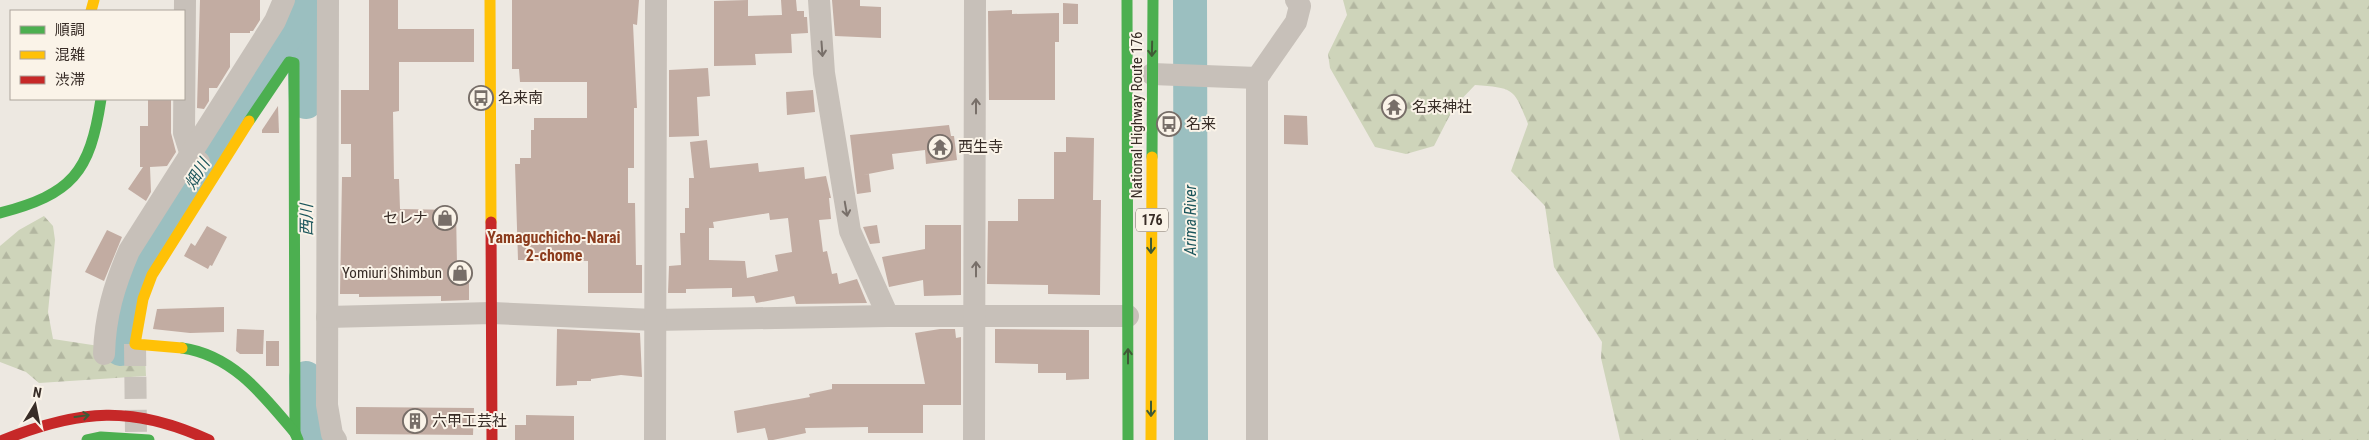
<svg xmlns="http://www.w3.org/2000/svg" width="2369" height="440" viewBox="0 0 2369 440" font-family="'Roboto Condensed','Noto Sans JP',sans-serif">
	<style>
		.forest { fill: url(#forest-firs) }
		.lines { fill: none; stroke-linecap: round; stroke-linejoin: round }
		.river { stroke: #9bbfc0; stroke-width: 34 }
		.building { fill: #c2aca2; fill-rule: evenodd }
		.street-tunnel { stroke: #c9c3bc; stroke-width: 22; stroke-dasharray: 22 11; stroke-linecap: butt }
		.street { stroke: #c7c0b9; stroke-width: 22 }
		.fast { stroke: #4caf50; stroke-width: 11 }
		.slow { stroke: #ffc107; stroke-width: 11 }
		.jam { stroke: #c62828; stroke-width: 11 }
		.oneway { stroke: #786f69 }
		.oneway2 { stroke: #3f5a35 }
		.labels { text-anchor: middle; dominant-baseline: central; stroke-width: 4; stroke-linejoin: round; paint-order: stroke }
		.shield { fill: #faf3e8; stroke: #726861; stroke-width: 1 }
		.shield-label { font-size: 14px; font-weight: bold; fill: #382d27 }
		.poi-label { font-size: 15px; fill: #382d27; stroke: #faf3e8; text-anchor: start }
		.street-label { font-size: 15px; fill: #382d27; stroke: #faf3e8 }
		.water-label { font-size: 16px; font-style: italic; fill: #1b555b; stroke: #faf3e8 }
		.neighbourhood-label { font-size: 16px; font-weight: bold; fill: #8b3b1c; stroke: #faf3e8 }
	</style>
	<defs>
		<pattern id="forest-firs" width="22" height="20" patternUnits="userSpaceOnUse" patternTransform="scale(1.25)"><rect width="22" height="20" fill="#ced4ba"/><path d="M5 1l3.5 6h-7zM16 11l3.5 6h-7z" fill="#b2b6a0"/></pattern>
	</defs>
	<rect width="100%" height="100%" fill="#ede8e1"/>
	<g class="forest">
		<path d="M1343 0H2369V440H1620L1601 358 1602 342 1554 267 1545 206 1511 171 1528 124C1514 88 1514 88 1475 85L1454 107 1434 146 1406 154 1375 147 1330 68 1328 54 1347 15Z"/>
		<path d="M44 216 53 226 55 240 48 312 53 339 145 353 146 376 39 383 26 372 0 362V246L19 230Z"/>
	</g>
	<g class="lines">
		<g class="river">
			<path d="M302 0 306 102"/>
			<path d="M1190 0 1191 440"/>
			<path d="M121 349 131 288 143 263 226 125 302 12"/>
			<path d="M306 378 307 420 314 440"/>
		</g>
	</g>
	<g class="building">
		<path d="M200 0H260V20L253 31H250V33H230V67L217 88H209V101L204 109 197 108Z"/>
		<path d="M369 0H398V29H474V62H399V111L393 112 394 179H399L400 209 456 210 457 265H469V300L441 301V296L359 297V294H340L342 177H351V144H341V90H369Z"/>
		<path d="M512 0H639L637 25 633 24 637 108H634V168H628V203H635L636 265H642V293H588V261L518 260 515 164H520V158H531V130H534V118H587V82H520L519 69H512Z"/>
		<path d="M748 0V16L782 15 781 0H796L797 11H804V17H807L808 33 791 34 792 53 755 54 756 65 714 66V1Z"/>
		<path d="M832 0H860V6L881 7V38L835 36Z"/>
		<path d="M1063 3 1078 4V24H1063Z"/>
		<path d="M1012 10V14L1059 13V42H1055V100H989L988 11Z"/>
		<path d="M708 68 710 96 697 97 699 136 669 137V70Z"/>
		<path d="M813 90 815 112 787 115 786 92Z"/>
		<path d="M148 99H171V133L176 152 167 166 150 167 151 192 146 201 128 189 143 167H140V126H148Z"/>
		<path d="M278 106 279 133H262V130Z"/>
		<path d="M1284 115 1307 116 1308 145 1284 144Z"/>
		<path d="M949 125 951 136H954L957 160 926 164 925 150 892 154 894 169 863 175 869 174 871 192 857 194 850 135Z"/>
		<path d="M1066 137 1094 138 1093 200H1101L1100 295 1048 294V285L987 284 988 221H1018V199H1054V152H1066Z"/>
		<path d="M707 140 710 168 758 163 759 172 804 167 805 179 826 176 831 198H829L831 219 819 220 823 252 827 251 832 274 837 273 839 284 857 279 867 303 796 304 794 296 756 303 754 296 732 297V288L686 289V293H668L669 266 681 265 680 233H685V208H689V178H694L690 142ZM769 213 770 220 788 218 792 252 775 255 778 271 747 278 745 261 709 260V228H714L713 222Z"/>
		<path d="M877 225 880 243 870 244 863 227Z"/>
		<path d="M925 225H961V295L924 296 923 280 889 287 882 257 925 249Z"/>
		<path d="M207 226 227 237 212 266 210 265 208 269 184 256 191 243 195 246Z"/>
		<path d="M107 230 122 237 104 281 85 272Z"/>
		<path d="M224 307V332L190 333 153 329 157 309Z"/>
		<path d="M237 329 264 330 263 354H240L236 351Z"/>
		<path d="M557 329 640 333 642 377 621 375 591 379V381H577V385L556 386Z"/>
		<path d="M940 329H955L956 338 961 337V405H923V433H868V427L805 428 806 433 773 440H768L765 428 737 433 734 411 810 397 809 394 832 389V384H925L915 333Z"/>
		<path d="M995 329 1089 330V379L1066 380V373H1038V364L995 363Z"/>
		<rect x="266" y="341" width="13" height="25"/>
		<path d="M356 407 474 408 473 435 356 434Z"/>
		<path d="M526 415 574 416V440H515V425H526Z"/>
	</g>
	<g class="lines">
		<path class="street-tunnel" d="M135 344 136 433"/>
		<g class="street">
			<path d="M185 0 184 133 191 155 199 162"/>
			<path d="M328 0 327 405 332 434 336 440"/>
			<path d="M819 0 824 73 850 231 888 316"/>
			<path d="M1152 74 1257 78"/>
			<path d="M327 317 492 313 654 320 888 316H1128"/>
			<path d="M104 354C105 316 114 286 129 251L275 21 284 0"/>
			<path d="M655 440 656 0"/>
			<path d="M974 440 975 0"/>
			<path d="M1257 440V78L1296 22 1300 6 1296 0"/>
		</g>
		<g class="fast">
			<path d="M1127 0 1128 440"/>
			<path d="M249 121 289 62 294 63 295 433"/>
			<path d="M1152 157 1153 0"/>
			<path d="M0 213C72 194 90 173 101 99"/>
			<path d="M182 348C233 355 264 396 295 433L298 440"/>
			<path d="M87 440 101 437 149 440"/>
		</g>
		<g class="slow">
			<path d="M490 0 491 222"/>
			<path d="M91 11 94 0"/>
			<path d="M182 348 135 344 143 299 152 275 249 121"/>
			<path d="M1151 440 1152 157"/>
		</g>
		<g class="jam">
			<path d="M491 222 492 440"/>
			<path d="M3 440C80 409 133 405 209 440"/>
		</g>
	</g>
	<defs><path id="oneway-shaft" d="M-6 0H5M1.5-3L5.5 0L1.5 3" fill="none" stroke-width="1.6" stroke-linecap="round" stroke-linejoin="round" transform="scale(1.25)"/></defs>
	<g class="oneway">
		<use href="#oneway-shaft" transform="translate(822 49) rotate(86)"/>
		<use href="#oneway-shaft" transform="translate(976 106) rotate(-90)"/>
		<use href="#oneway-shaft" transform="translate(846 209) rotate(80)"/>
		<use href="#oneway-shaft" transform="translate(976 269) rotate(-90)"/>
	</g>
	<g class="oneway2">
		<use href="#oneway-shaft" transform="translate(1152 49) rotate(91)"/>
		<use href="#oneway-shaft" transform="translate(1151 246) rotate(90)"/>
		<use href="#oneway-shaft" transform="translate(1128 356) rotate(-90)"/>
		<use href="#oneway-shaft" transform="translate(1151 409) rotate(90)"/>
		<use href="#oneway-shaft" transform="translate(82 416) rotate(-8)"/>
	</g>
	<defs>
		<symbol id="bus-ring" viewBox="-11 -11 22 22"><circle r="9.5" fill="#faf3e8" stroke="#776e68" stroke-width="1.5"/><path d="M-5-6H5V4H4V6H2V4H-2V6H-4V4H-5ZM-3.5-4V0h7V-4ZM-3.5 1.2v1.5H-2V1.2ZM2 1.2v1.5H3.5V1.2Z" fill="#776e68"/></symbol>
		<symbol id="temple-ring" viewBox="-11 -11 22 22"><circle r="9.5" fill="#faf3e8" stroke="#776e68" stroke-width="1.5"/><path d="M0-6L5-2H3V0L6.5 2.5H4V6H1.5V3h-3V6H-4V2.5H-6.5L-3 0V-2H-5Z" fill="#776e68"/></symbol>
		<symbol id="shop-ring" viewBox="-11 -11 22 22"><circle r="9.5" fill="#faf3e8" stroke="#776e68" stroke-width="1.5"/><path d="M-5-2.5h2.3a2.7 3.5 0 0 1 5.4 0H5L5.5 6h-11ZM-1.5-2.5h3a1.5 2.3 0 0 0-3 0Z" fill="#776e68"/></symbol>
		<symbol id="building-ring" viewBox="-11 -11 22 22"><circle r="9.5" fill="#faf3e8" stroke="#776e68" stroke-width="1.5"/><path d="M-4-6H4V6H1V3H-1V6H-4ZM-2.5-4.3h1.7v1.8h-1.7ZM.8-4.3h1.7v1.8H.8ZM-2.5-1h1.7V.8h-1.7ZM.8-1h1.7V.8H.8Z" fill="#776e68"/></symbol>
	</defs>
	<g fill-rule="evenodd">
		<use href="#bus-ring" x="467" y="84" width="28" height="28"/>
		<use href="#temple-ring" x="1380" y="93" width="28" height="28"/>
		<use href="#bus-ring" x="1155" y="110" width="28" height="28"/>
		<use href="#temple-ring" x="926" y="133" width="28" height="28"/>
		<use href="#shop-ring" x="431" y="204" width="28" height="28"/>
		<use href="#shop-ring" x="446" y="259" width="28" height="28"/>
		<use href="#building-ring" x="401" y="407" width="28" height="28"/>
	</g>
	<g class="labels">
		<rect class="shield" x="1136" y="208.5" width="32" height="23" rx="4"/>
		<g class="shield-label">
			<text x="1152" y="220">176</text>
		</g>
		<g class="poi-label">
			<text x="498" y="98">名来南</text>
			<text x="1412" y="107">名来神社</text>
			<text x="1186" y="124">名来</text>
			<text x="958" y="147">西生寺</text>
			<text x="428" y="218" text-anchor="end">セレナ</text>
			<text x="442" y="273" text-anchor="end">Yomiuri Shimbun</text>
			<text x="432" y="421">六甲工芸社</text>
		</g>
		<g class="street-label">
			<text transform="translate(1137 115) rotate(-90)">National Highway Route 176</text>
		</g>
		<g class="water-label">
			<text transform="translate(197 174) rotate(-59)">畑川</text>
			<text transform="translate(306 220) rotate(-90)">西川</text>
			<text transform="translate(1190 220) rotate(-90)">Arima River</text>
		</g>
		<g class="neighbourhood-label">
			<text x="554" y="237">Yamaguchicho-Narai<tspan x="554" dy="18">2-chome</tspan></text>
		</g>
	</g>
	<rect x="10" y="10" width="175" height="90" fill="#faf3e8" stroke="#aca49b"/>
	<rect x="20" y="26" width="25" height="8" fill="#4caf50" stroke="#aca49b"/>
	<text x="55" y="35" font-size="15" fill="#382d27">順調</text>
	<rect x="20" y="51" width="25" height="8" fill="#ffc107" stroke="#aca49b"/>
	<text x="55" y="60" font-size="15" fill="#382d27">混雑</text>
	<rect x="20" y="76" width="25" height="8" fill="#c62828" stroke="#aca49b"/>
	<text x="55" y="85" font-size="15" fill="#382d27">渋滞</text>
	<g transform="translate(35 405) rotate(10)" stroke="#faf3e8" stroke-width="4" paint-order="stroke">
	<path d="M0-4L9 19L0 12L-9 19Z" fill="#382d27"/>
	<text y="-8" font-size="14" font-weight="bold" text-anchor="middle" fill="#382d27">N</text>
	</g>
</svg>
